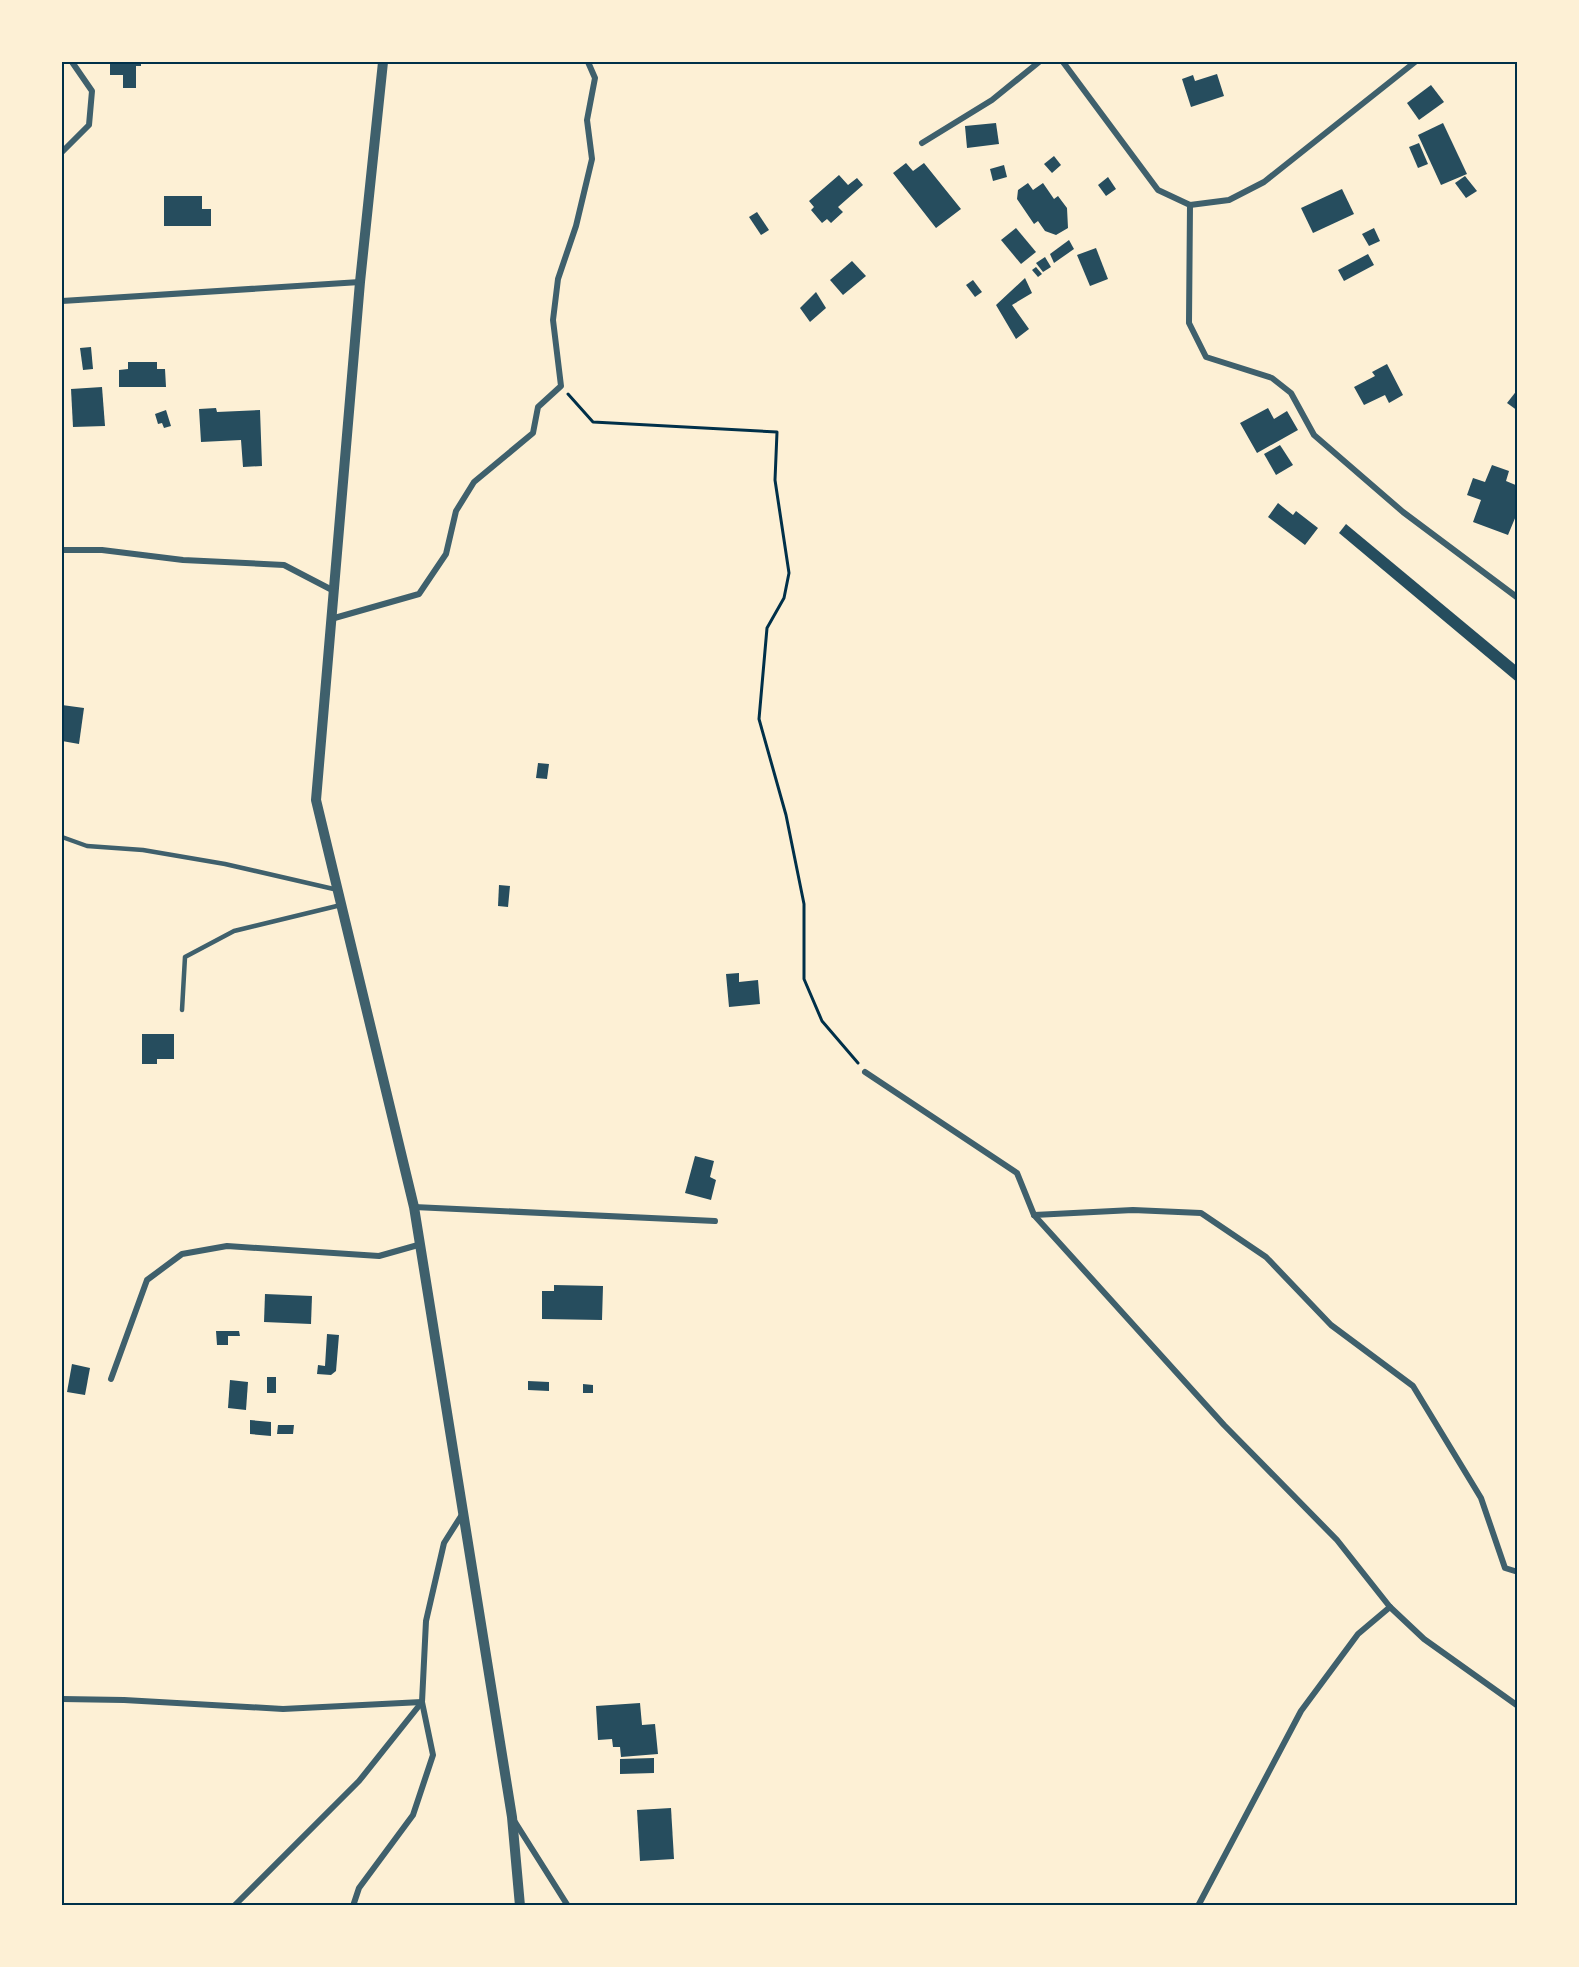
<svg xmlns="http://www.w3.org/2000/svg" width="1579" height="1967" viewBox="0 0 1579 1967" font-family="'Archivo Narrow',sans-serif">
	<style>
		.building { fill: #264d5e }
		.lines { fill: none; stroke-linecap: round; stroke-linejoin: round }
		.path { stroke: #003049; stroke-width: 3 }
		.service { stroke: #3f606c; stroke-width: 4.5 }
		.minor { stroke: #3f606c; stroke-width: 6 }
		.tertiary { stroke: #3f606c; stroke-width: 10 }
		.neatline { fill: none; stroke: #003049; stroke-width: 2 }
	</style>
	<rect width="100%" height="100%" fill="#fdf0d5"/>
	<g class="building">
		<path d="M110 62H141V66H136V88H123V75H110Z"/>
		<path d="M1217 74 1224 96 1191 107 1182 79 1193 75 1195 81Z"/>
		<path d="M1431 85 1444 102 1419 120 1407 103Z"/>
		<path d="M996 123 999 144 967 148 965 126Z"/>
		<path d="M1443 123 1467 174 1441 185 1418 135Z"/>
		<path d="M1419 143 1428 164 1418 168 1409 147Z"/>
		<path d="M1054 156 1061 165 1052 173 1044 164Z"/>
		<path d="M906 163 913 171 924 163 961 209 936 228 893 173Z"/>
		<path d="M1004 165 1007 177 993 181 990 169Z"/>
		<path d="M839 175 848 185 857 178 863 185 838 207 843 212 831 223 827 219 822 223 811 210 814 207 809 201Z"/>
		<path d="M1465 176 1477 191 1466 198 1455 183Z"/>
		<path d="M1108 177 1116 189 1106 196 1098 185Z"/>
		<path d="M1028 183 1033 190 1043 183 1054 199 1058 196 1067 208 1068 228 1056 235 1045 231 1038 221 1034 224 1017 199 1018 190Z"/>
		<path d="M1342 189 1354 214 1313 233 1301 208Z"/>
		<path d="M164 196H202V209H211V226H164Z"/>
		<path d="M757 212 769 230 761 235 749 217Z"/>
		<path d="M1016 228 1036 252 1021 264 1001 240Z"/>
		<path d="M1374 228 1380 241 1369 246 1362 234Z"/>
		<path d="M1069 240 1074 249 1054 263 1050 254Z"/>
		<path d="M1096 248 1108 279 1090 286 1077 255Z"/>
		<path d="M1368 254 1374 265 1344 281 1338 270Z"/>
		<path d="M1045 257 1051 267 1043 272 1036 263Z"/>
		<path d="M852 261 866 276 843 295 830 280Z"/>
		<path d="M1036 267 1042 274 1038 277 1032 270Z"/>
		<path d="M1025 278 1032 293 1012 305 1029 329 1016 339 996 305Z"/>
		<path d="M973 280 982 292 975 297 966 285Z"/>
		<path d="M816 292 826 308 810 322 800 308Z"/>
		<path d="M91 347 93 369 83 370 80 348Z"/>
		<path d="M128 362H157V369H165L166 387H119V370L128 369Z"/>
		<path d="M1387 364 1403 395 1389 403 1385 395 1364 405 1354 387 1375 376 1372 372Z"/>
		<path d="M102 387 105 426 73 427 71 389Z"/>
		<path d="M1518 389V411L1507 403Z"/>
		<path d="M216 408 217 412 260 410 262 466 243 467 241 440 201 442 199 409Z"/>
		<path d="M1268 408 1274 419 1287 411 1298 430 1257 453 1240 423Z"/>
		<path d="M166 410 171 426 164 428 162 423 158 424 155 414Z"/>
		<path d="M1280 445 1293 465 1276 475 1264 454Z"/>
		<path d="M1492 465 1509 471 1506 481 1518 486V511L1508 535 1473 522 1481 500 1467 495 1473 478 1485 482Z"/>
		<path d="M1278 503 1293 515 1296 511 1318 528 1305 545 1268 517Z"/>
		<path d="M1346 524 1518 667V683L1339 533Z"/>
		<path d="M62 705 84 708 79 744 62 741Z"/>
		<path d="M538 763 549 764 547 779 536 778Z"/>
		<path d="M499 885 510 886 508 907 498 906Z"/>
		<path d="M739 973V982L758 980 760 1004 729 1007 726 974Z"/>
		<path d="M142 1034H174V1059H157V1064H142Z"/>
		<path d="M695 1156 714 1161 710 1177 716 1180 711 1200 685 1193Z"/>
		<path d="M554 1285 603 1286 602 1320 542 1319V1291H554Z"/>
		<path d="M265 1294 312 1296 311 1324 264 1322Z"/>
		<path d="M216 1331H239L240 1336H228V1345H217Z"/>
		<path d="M327 1334 339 1335 336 1371 331 1375 317 1374 318 1365 325 1366Z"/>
		<path d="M72 1364 90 1368 85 1395 67 1392Z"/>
		<rect x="267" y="1377" width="9" height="16"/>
		<path d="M230 1380 248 1382 246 1410 228 1408Z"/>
		<path d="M528 1381 549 1382V1391L528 1390Z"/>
		<path d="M583 1384 593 1385V1393H583Z"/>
		<path d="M250 1420 271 1422V1436L250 1434Z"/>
		<path d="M278 1425H294L293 1434H277Z"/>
		<path d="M640 1703 642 1725 655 1724 658 1754 621 1757 620 1747H613L612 1739 598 1740 596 1706Z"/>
		<path d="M654 1758V1773L620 1774V1759Z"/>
		<path d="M671 1808 674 1859 640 1861 637 1810Z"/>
	</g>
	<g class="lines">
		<path class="path" d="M568 394 593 422 777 432 775 480 789 573 784 598 767 628 759 719 786 815 804 904V979L822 1021 858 1063"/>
		<g class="service">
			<path d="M62 837 87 846 143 850 225 864 338 890"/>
			<path d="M182 1010 185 957 234 931 341 905"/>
		</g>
		<g class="minor">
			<path d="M1063 62 1158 190 1190 205 1229 200 1264 182 1415 62"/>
			<path d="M922 143 992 100 1039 62"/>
			<path d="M62 152 89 125 92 91 72 62"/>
			<path d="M1190 205 1189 323 1206 357 1272 378 1291 393 1314 435 1403 512 1518 598"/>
			<path d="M62 301 360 282"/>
			<path d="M62 550H102L183 560 284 565 334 591"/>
			<path d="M331 619 419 594 446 554 456 511 474 482 533 433 538 407 561 386 553 320 558 279 576 226 592 159 587 120 595 78 588 62"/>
			<path d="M865 1072 1017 1173 1034 1215 1224 1425 1337 1540 1390 1607 1424 1639 1518 1706"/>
			<path d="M414 1207 715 1221"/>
			<path d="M1034 1215 1133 1210 1201 1213 1266 1257 1331 1325 1413 1386 1481 1498 1505 1568 1518 1572"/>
			<path d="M111 1379 147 1280 182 1254 227 1246 379 1256 418 1245"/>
			<path d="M62 1699 124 1700 283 1709 422 1702 433 1755 413 1815 359 1888 353 1906"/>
			<path d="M515 1822 568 1906"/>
			<path d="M234 1906 359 1781 422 1702 426 1621 444 1543 463 1513"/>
			<path d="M1198 1906 1301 1711 1358 1634 1390 1607"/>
		</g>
		<path class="tertiary" d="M383 62 360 282 316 800 414 1207 512 1817 520 1906"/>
	</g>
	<rect width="1579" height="1967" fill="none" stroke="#fdf0d5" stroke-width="126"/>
	<rect x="63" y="63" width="1453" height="1841" class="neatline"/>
</svg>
